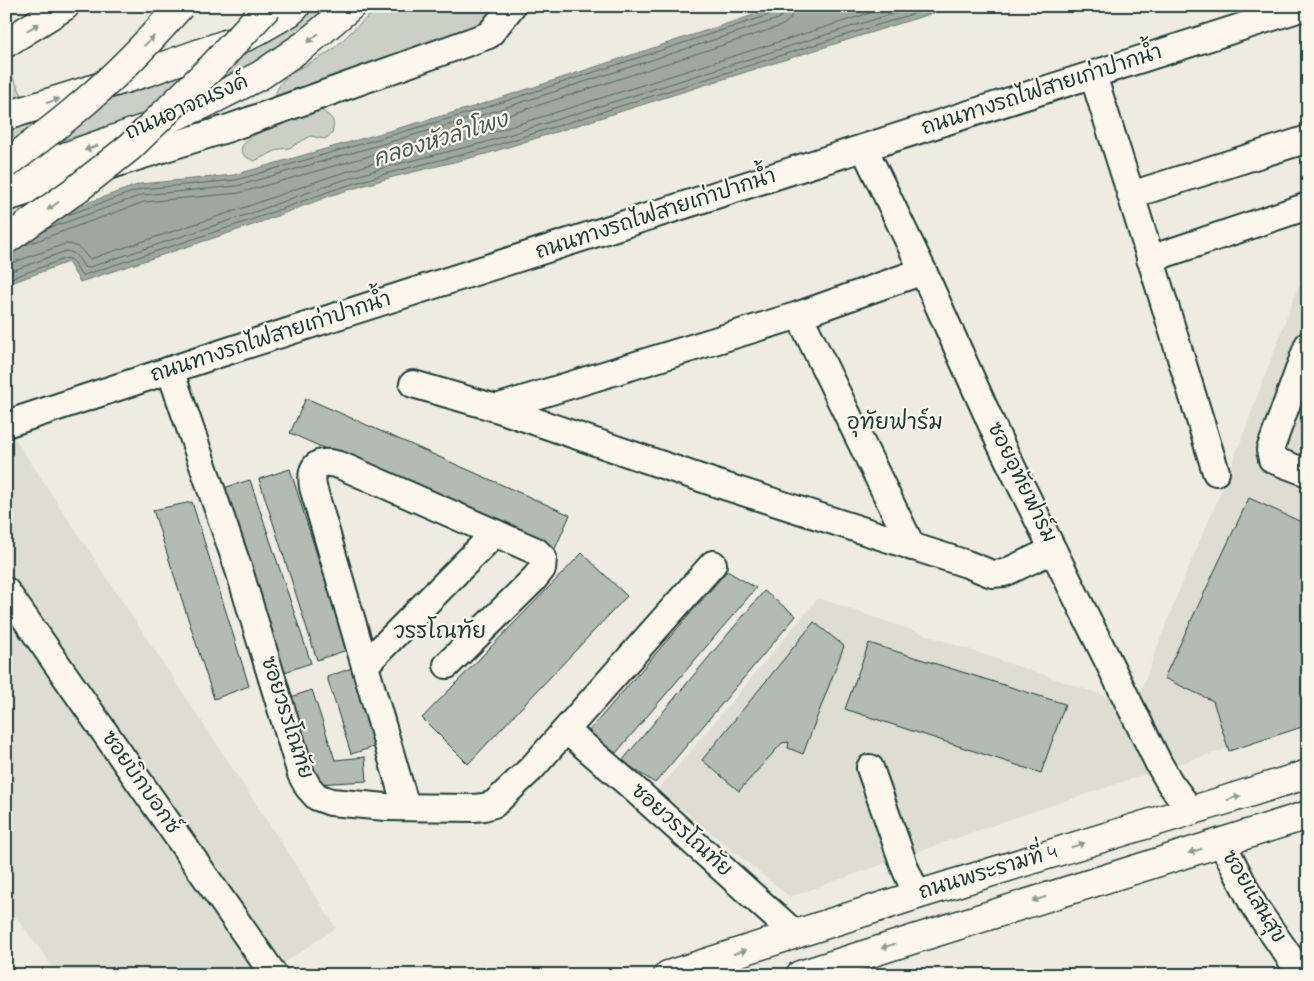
<svg xmlns="http://www.w3.org/2000/svg" width="1314" height="981" viewBox="0 0 1314 981" font-family="'Indie Flower','Playpen Sans Thai',sans-serif">
	<style>
		.built { fill: #ddddd2 }
		.green { fill: #cbcfc4; stroke: #75867c }
		.water { fill: #9fa89f; stroke: #6c7d74 }
		.lines { fill: none; stroke-linecap: round; stroke-linejoin: round }
		.shore { stroke: #52685f; stroke-width: 1 }
		.building { fill: #b4bbb0; stroke: #1f3d34 }
		.minor-casing { stroke: #1f3d34; stroke-width: 30 }
		.major-casing { stroke: #1f3d34; stroke-width: 31 }
		.highway-casing { stroke: #1f3d34; stroke-width: 31 }
		.minor { stroke: #fbf7ec; stroke-width: 26 }
		.major { stroke: #fbf7ec; stroke-width: 28 }
		.highway { stroke: #fbf7ec; stroke-width: 28 }
		.highway-bridge-casing { stroke: #1f3d34; stroke-width: 31; stroke-linecap: butt }
		.highway-bridge { stroke: #fbf7ec; stroke-width: 28 }
		.oneway { fill: #8d9a90 }
		.labels { text-anchor: middle; dominant-baseline: central; stroke-width: 4.5; stroke-linejoin: round; paint-order: stroke }
		.street-label { font-size: 21px; fill: #1f3d34; stroke: #fbf7ec }
		.water-label { font-size: 22px; font-style: italic; fill: #455d54; stroke: #fbf7ec }
		.neighbourhood-label { font-size: 22px; fill: #1f3d34; stroke: #fbf7ec }
	</style>
	<rect width="100%" height="100%" fill="#eeece1"/>
	<filter id="ink" filterUnits="userSpaceOnUse"><feTurbulence type="fractalNoise" baseFrequency=".02" numOctaves="2"/><feDisplacementMap in="SourceGraphic" scale="10" xChannelSelector="R" yChannelSelector="G"/><feConvolveMatrix kernelMatrix="1 2 1 2 8 2 1 2 1" color-interpolation-filters="sRGB"/></filter>
	<g filter="url(#ink)">
		<g class="built">
			<path d="M1308 285V724L1161 769 1005 821 790 897 658 790 818 598 1135 706 1182 583 1228 475 1298 287Z"/>
			<path d="M14 437 283 845 336 928 284 963 292 975H59L6 904V439Z"/>
		</g>
		<g class="green">
			<path d="M314 6H331L288 43 250 67 218 84 156 110 6 159V132L165 82 251 47 301 18Z"/>
			<path d="M381 6H421L427 9 437 10 450 6H506L489 27 355 74 336 76 331 78 319 108C331 118 336 117 332 134L325 139 311 136 289 148 280 149 254 161C221 147 262 134 272 122 281 113 273 103 276 93 277 90 279 86 281 83 291 69 316 62 329 52 336 47 343 40 349 34 359 24 370 15 381 6Z"/>
			<path d="M6 64 23 97 6 103Z"/>
		</g>
		<path class="water" d="M781 6H955L486 154 389 178 335 194 253 225 80 282 68 262 6 285V232L140 184 234 175 473 107Z"/>
		<g class="lines">
			<g class="shore">
				<path d="M65 216 141 189 236 180 475 111 775 13 779 11 780 6"/>
				<path d="M47 229 142 195 237 186 476 117 778 19 784 14 786 6"/>
				<path d="M25 245 144 202 239 193 478 125 781 26C789 22 793 16 794 6"/>
				<path d="M6 265 65 244C76 244 82 249 88 258L90 259 246 207 329 177 384 160 481 136 892 6"/>
				<path d="M6 273 66 251C76 252 79 259 84 267L87 268 249 214 331 184 386 167 483 143 917 6"/>
				<path d="M6 280 67 258 72 260 81 275H84L251 220 333 190 388 173 484 149 938 6"/>
			</g>
		</g>
		<g class="building">
			<path d="M306 398 570 515 554 551 290 433Z"/>
			<path d="M290 469 347 650 317 660 259 479Z"/>
			<path d="M250 480 311 663 279 674 217 490Z"/>
			<path d="M1249 498 1308 525V725L1229 751 1213 701 1164 678Z"/>
			<path d="M192 502 249 686 214 699 153 510Z"/>
			<path d="M582 553 627 596 468 764 422 718Z"/>
			<path d="M727 571 756 588 616 753 587 733Z"/>
			<path d="M764 591 796 616 655 783 622 761Z"/>
			<path d="M814 622 844 646 803 754 788 748 789 742 782 743 739 791 702 760Z"/>
			<path d="M869 643 1065 704 1041 773 845 709Z"/>
			<path d="M352 668 377 746 351 754 327 677Z"/>
			<path d="M312 690 335 760 365 757 367 781 316 784 288 698Z"/>
		</g>
		<g class="lines">
			<defs>
				<g id="minor">
					<path d="M1093 75 1131 195 1216 472"/>
					<path d="M864 148 923 271 1000 443 1159 764 1170 783 1191 811"/>
					<path d="M1131 195 1308 139"/>
					<path d="M6 198 229 128 489 35 512 6"/>
					<path d="M1150 259 1308 206"/>
					<path d="M799 315 912 547"/>
					<path d="M1308 345 1270 450 1272 459 1276 461 1308 473"/>
					<path d="M170 370 239 570 301 774 308 787 317 797 331 802 386 807 474 808 484 807 494 804 532 768 713 564"/>
					<path d="M413 384 496 408 715 483 967 564 992 574 1004 573 1053 550"/>
					<path d="M496 408 799 315 923 271"/>
					<path d="M6 424 234 349 1307 6"/>
					<path d="M6 591 274 975"/>
					<path d="M365 665 495 533"/>
					<path d="M566 730 631 786 795 934"/>
					<path d="M870 768 905 868 917 895"/>
					<path d="M406 807 313 487C309 462 321 459 342 466L536 551 543 558 542 569 534 579 447 665"/>
					<path d="M1221 843 1231 860 1254 906 1302 975"/>
				</g>
				<g id="major">
					<path d="M6 116 147 72 248 36 290 12 296 6"/>
					<path d="M6 178 149 127 204 104 261 75 306 44 351 6"/>
					<path d="M668 975 917 895 1229 799 1308 774"/>
					<path d="M800 975 1308 815"/>
				</g>
				<path id="highway" d="M6 43 65 6"/>
			</defs>
			<use href="#minor" class="minor-casing"/>
			<use href="#major" class="major-casing"/>
			<use href="#highway" class="highway-casing"/>
			<use href="#minor" class="minor"/>
			<use href="#major" class="major"/>
			<use href="#highway" class="highway"/>
			<defs>
				<g id="highway-bridge">
					<path d="M6 164C29 147 52 130 73 112 112 80 147 44 180 6"/>
					<path d="M6 240 77 189 130 147 215 64 268 6"/>
				</g>
			</defs>
			<use href="#highway-bridge" class="highway-bridge-casing"/>
			<use href="#highway-bridge" class="highway-bridge"/>
		</g>
		<defs><path id="oneway-solid" d="M-6-.8H1V-3.2L6.5 0L1 3.2V.8H-6Z" transform="scale(1.25)"/></defs>
		<g class="oneway">
			<use href="#oneway-solid" transform="translate(33 27) rotate(-31)"/>
			<use href="#oneway-solid" transform="translate(313 38) rotate(140)"/>
			<use href="#oneway-solid" transform="translate(149 41) rotate(-44)"/>
			<use href="#oneway-solid" transform="translate(53 101) rotate(-18)"/>
			<use href="#oneway-solid" transform="translate(91 148) rotate(161)"/>
			<use href="#oneway-solid" transform="translate(53 206) rotate(144)"/>
			<use href="#oneway-solid" transform="translate(1234 798) rotate(-18)"/>
			<use href="#oneway-solid" transform="translate(1078 845) rotate(-17)"/>
			<use href="#oneway-solid" transform="translate(1195 851) rotate(163)"/>
			<use href="#oneway-solid" transform="translate(1039 899) rotate(163)"/>
			<use href="#oneway-solid" transform="translate(888 946) rotate(162)"/>
			<use href="#oneway-solid" transform="translate(740 952) rotate(-18)"/>
		</g>
	</g>
	<g class="labels">
		<g class="street-label">
			<text transform="translate(1042 91) rotate(-18)">ถนนทางรถไฟสายเก่าปากน้ำ</text>
			<text transform="translate(187 108) rotate(-24)">ถนนอาจณรงค์</text>
			<text transform="translate(656 215) rotate(-18)">ถนนทางรถไฟสายเก่าปากน้ำ</text>
			<text transform="translate(271 338) rotate(-18)">ถนนทางรถไฟสายเก่าปากน้ำ</text>
			<text transform="translate(1021 483) rotate(64)">ซอยอุทัยฟาร์ม</text>
			<text transform="translate(286 718) rotate(72)">ซอยวรรโณทัย</text>
			<text transform="translate(140 783) rotate(55)">ซอยบิกบอกซ์</text>
			<text transform="translate(681 831) rotate(42)">ซอยวรรโณทัย</text>
			<text transform="translate(988 873) rotate(-17)">ถนนพระรามที่ 4</text>
			<text transform="translate(1253 897) rotate(59)">ซอยแสนสุข</text>
		</g>
		<g class="water-label">
			<text transform="translate(441 141) rotate(-17)">คลองหัวลำโพง</text>
		</g>
		<g class="neighbourhood-label">
			<text x="895" y="424">อุทัยฟาร์ม</text>
			<text x="440" y="633">วรรโณทัย</text>
		</g>
	</g>
	<rect width="1314" height="981" fill="none" stroke="#fbf7ec" stroke-width="25"/>
	<rect x="12" y="12" width="1289" height="956" fill="none" stroke="#1f3d34" stroke-width="2" filter="url(#ink)"/>
</svg>
